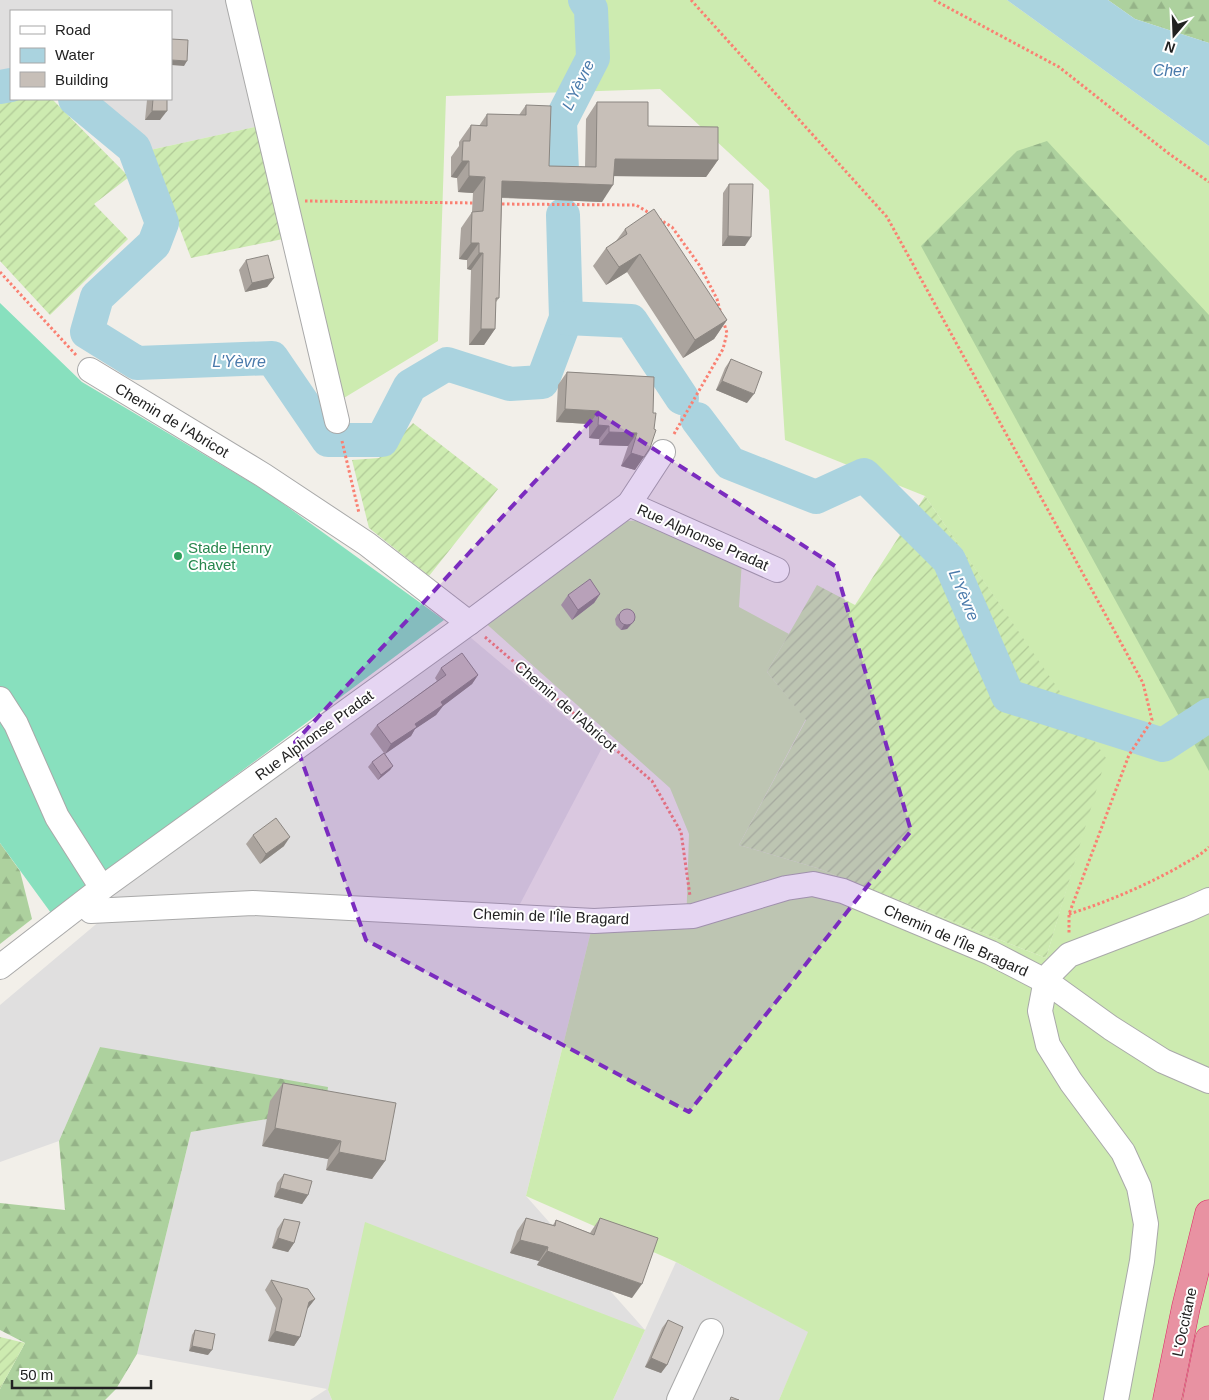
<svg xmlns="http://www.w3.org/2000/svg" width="1209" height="1400" viewBox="0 0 1209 1400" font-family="Arial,sans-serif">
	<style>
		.residential { fill: #e0dfdf }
		.grass { fill: #cdebb0 }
		.forest { fill: url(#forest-firs) }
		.garden { fill: url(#garden-furrows) }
		.pitch { fill: #88e0be }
		.water { fill: #aad3df }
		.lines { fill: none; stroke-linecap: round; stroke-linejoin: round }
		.river { stroke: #aad3df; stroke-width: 34 }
		.minor-casing { stroke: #a9a9a9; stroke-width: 26 }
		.highway-casing { stroke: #dc2a67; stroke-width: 29 }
		.path { stroke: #fa8072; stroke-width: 3; stroke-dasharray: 2.5 2.5; stroke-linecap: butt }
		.minor { stroke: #fff; stroke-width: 24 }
		.highway { stroke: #e892a2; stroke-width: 28 }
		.wall { fill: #aba49e }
		.shaded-wall { fill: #8b8681 }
		.building { fill: #c7bfb8; stroke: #8b8681 }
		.marked { fill: #7b2cbf; fill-opacity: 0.2; stroke: #7b2cbf; stroke-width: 4; stroke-dasharray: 10 6; stroke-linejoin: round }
		.leisure-dot { fill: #2e9e5b; stroke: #fff; stroke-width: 2 }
		.labels { text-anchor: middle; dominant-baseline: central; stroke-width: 4; stroke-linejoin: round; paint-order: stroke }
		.street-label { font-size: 15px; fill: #222; stroke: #fff }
		.leisure-label { font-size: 15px; fill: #27864d; stroke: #fff; text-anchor: start }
		.water-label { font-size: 16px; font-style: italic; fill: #4a7aab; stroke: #fff }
	</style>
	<defs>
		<pattern id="forest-firs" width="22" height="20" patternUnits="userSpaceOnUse" patternTransform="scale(1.25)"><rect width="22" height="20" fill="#add19e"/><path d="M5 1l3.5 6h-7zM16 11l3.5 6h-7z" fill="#95b388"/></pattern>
		<pattern id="garden-furrows" width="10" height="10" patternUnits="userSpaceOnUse" patternTransform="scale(1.25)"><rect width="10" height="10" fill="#cdebb0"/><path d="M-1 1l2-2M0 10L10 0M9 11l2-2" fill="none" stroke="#b0c997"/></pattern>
	</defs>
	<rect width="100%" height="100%" fill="#f2efe9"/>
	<g class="residential">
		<path d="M0 0H234L259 126 150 150 95 99H171V11H11V69L0 71Z"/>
		<path d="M470 637 602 748 520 904 591 931 526 1196 645 1330 676 1262 809 1332 779 1400H613L645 1330 328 1390 332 1400H310L327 1389 137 1354 191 1132 325 1109 100 1047 59 1141 0 1162V1005L120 904 108 897Z"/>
	</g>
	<g class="grass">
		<path d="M236 0H1007L1209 146V1400H779L808 1332 676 1262 526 1196 591 931 686 928 689 834 670 788 481 619 621 521 661 520 742 560 739 607 789 634 767 672 806 719 739 845 817 868 1046 958 1105 758 925 496 785 440 769 190 660 89 446 96 438 341 329 407Z"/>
		<path d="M365 1222 645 1330 613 1400H332L328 1390Z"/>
	</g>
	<g class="forest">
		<path d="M1108 0H1209V43L1135 19Z"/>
		<path d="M1047 141 1209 315V771L921 246 1017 151Z"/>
		<path d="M0 843 20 871 32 919 0 944Z"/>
		<path d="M100 1047 328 1087 325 1109 191 1132 137 1354 116 1389 105 1400H0V1389L25 1343 0 1330V1203L65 1210 59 1141Z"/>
	</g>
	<g class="garden">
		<path d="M11 97V99H52L129 177 94 204 128 239 50 315 0 261V100Z"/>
		<path d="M259 126 283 239 191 258 150 150Z"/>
		<path d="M413 423 498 489 429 576 369 528 352 460 379 458Z"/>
		<path d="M925 496 1106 758 1046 958 817 868 739 845 806 720 767 672 817 585 855 605Z"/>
		<path d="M0 1337 25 1343 0 1389Z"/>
	</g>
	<path class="pitch" d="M0 303 82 382 267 492 444 620 51 913 0 843Z"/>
	<path class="water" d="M1007 0H1108L1135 19 1209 43V146Z"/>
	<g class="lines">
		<g class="river">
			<path d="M0 87 11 85"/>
			<path d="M75 99 134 148 162 223 154 244 97 297 87 332 137 363 272 358 328 440H382L410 386 447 364 510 384 542 382 566 318 563 215"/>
			<path d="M562 171 560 122 593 58 591 9 585 0"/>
			<path d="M566 318 631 321 682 398"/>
			<path d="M697 419 730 463 816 497 864 475 949 560 1008 696 1163 745 1209 715"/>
		</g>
		<defs>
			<g id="minor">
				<path d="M238 0 337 421"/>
				<path d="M90 370 263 475 367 544 469 623"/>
				<path d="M629 504 777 570"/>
				<path d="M0 699 16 724 57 817 102 888"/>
				<path d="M85 902 91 911 253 903 594 921 693 916 786 888 813 884 843 891 991 953 1047 982 1111 1028 1163 1061 1209 1081"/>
				<path d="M0 967 102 888 469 623 629 504 663 452"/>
				<path d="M679 1400 711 1331"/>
				<path d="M1116 1400 1142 1261 1146 1224 1139 1187 1123 1152 1071 1082 1048 1045 1040 1011 1044 990 1047 982 1051 973 1069 955 1189 909 1209 900"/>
			</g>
			<g id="highway">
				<path d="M1167 1400 1186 1307 1209 1214"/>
				<path d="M1197 1400 1209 1340"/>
			</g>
		</defs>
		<use href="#minor" class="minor-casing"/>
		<use href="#highway" class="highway-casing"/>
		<g class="path">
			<path d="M691 0 887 217 1143 683 1152 720 1129 755 1069 914V934"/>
			<path d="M934 0 1059 67 1168 153 1209 182"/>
			<path d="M305 201 476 203"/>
			<path d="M497 204 636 205 651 214"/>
			<path d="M659 219 672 227 700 266 717 299 721 314"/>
			<path d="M0 272 76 355"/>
			<path d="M674 434 723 349 727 333 723 320"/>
			<path d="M342 441 359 513"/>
			<path d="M485 637 652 781 681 832 690 896"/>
			<path d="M1069 914C1107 902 1142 887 1177 868 1188 861 1200 856 1209 847"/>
		</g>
		<use href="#minor" class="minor"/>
		<use href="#highway" class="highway"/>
	</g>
	<g class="wall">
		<path d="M148 99H167L160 120H145L147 100Z"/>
		<path d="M597 102 718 160 706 177 614 176 602 202 502 198 499 298 496 302 495 329 484 345H469L471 270 467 269V260L459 259 461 228 472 212 473 193 458 192 457 178 451 177V157L459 146V142L471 125 479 126 487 114 519 115 526 105 549 166 585 167 586 119Z"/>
		<path d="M729 184 745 246H722L723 193Z"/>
		<path d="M625 229 727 320 714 339 683 358 627 272 606 285 593 266 606 248 616 241Z"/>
		<path d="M246 260 274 278 267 287 245 292 239 270Z"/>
		<path d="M731 359 747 403 716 390 725 368Z"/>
		<path d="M567 372 654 377 635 470 621 466 628 446 599 445V439L589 438V424L556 422 558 385Z"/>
		<path d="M600 594 594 603 572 620 561 605 568 595Z"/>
		<path d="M618 614 635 620 627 629 621 630 616 625 615 619Z"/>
		<path d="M441 668 478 675 472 684 443 706 436 715 415 729 411 736 385 754 393 766 390 770 378 780 368 767 372 762 384 753 370 734 377 725 437 681 435 678Z"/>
		<path d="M253 835 284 846 260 864 246 844Z"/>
		<path d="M283 1083 385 1161 372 1179 326 1170 328 1159 262 1146 270 1101Z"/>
		<path d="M284 1174 308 1195 302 1204 274 1197 277 1183Z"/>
		<path d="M526 1218 553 1225 556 1220 590 1233 600 1218 632 1298 537 1265 539 1261 510 1253 517 1231Z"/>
		<path d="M284 1219 294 1243 288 1252 272 1248 277 1229Z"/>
		<path d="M271 1280 315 1299 308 1308 307 1309 300 1337 294 1346 268 1341 276 1308 265 1290Z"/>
		<path d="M668 1320 667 1365 661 1373 645 1367 662 1328Z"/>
		<path d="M195 1330 208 1355 189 1351 192 1335Z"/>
	</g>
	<g class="shaded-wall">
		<path d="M171 60 187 61 184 66 171 65Z"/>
		<path d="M152 111H167L160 120H145Z"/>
		<path d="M615 159 718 160 706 177 604 176Z"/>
		<path d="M462 161H469L457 178 451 177Z"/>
		<path d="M469 176 485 177 473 193 458 192Z"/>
		<path d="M502 181 613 185 602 202 491 197Z"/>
		<path d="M728 236 751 237 745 246H722Z"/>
		<path d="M471 243H479L467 260 459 259Z"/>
		<path d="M479 253H483L471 270 467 269Z"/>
		<path d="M640 254 627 272 606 285 619 267Z"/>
		<path d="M274 278 267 287 245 292 252 283Z"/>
		<path d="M727 320 714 339 683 358 695 340Z"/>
		<path d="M481 329H495L484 345H469Z"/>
		<path d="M722 381 754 394 747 403 716 390Z"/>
		<path d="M565 409 599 411 589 424 556 422Z"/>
		<path d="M598 425 609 426 599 439 589 438Z"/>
		<path d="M609 432 637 433 628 446 599 445Z"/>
		<path d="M631 453 644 457 635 470 621 466Z"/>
		<path d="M600 594 594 603 572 620 578 610Z"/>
		<path d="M635 620 627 629 621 630 624 625Z"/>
		<path d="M478 675 472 684 443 706 436 715 415 729 411 736 385 754 391 744 441 702Z"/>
		<path d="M393 766 390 770 378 780 381 775Z"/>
		<path d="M290 837 284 846 260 864 266 854Z"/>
		<path d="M275 1128 341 1141 328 1159 262 1146Z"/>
		<path d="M339 1152 385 1161 372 1179 326 1170Z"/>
		<path d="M280 1188 308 1195 302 1204 274 1197Z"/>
		<path d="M278 1238 294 1243 288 1252 272 1248Z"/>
		<path d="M520 1240 548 1247 539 1261 510 1253Z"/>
		<path d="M547 1251 642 1284 632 1298 537 1265Z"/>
		<path d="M315 1299 308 1308 302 1312 309 1302Z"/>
		<path d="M275 1331 300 1337 294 1346 268 1341Z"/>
		<path d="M192 1346 212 1350 208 1355 189 1351Z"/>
		<path d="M651 1358 667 1365 661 1373 645 1367Z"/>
	</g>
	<g class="building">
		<path d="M171 39 188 40 187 61 171 60Z"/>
		<path d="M153 99H167V111H152Z"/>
		<path d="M597 102H648V126L718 127V160L615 159 613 185 502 181 499 298H496L495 329H481L483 253H479V243H471L472 212 483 211 485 177 469 176V161H462L463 141H470L471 125 487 126V114L526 115V105L551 106 549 166 596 167Z"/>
		<path d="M729 184H753L751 237 728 236Z"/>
		<path d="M654 209 727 320 695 340 640 254 619 267 606 248 627 234 625 229Z"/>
		<path d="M268 255 274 278 252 283 246 260Z"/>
		<path d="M731 359 762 372 754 394 722 381Z"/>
		<path d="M567 372 654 377 653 413H656L654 429 656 430 650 448 644 457 631 453 637 433 609 432V426L598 425 599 411 565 409Z"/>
		<path d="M590 579 600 594 578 610 568 595Z"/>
		<circle cx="627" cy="617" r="8"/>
		<path d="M462 653 478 675 441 702 443 705 415 724 417 727 391 744 377 725 446 675 441 668Z"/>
		<path d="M384 753 393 766 381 775 372 762Z"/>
		<path d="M276 818 290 837 266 854 253 835Z"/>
		<path d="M283 1083 396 1103 385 1161 339 1152 341 1141 275 1128Z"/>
		<path d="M284 1174 312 1181 308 1195 280 1188Z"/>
		<path d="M526 1218 555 1226 556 1220 594 1235 600 1218 658 1238 642 1284 547 1251 548 1247 520 1240Z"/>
		<path d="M284 1219 300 1222 294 1243 278 1238Z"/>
		<path d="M271 1280 308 1289 315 1299 309 1302 300 1337 275 1331 282 1299Z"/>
		<path d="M668 1320 683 1327 667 1365 651 1358Z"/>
		<path d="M195 1330 215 1334 212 1350 192 1346Z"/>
		<path d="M731 1397 739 1400H730Z"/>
	</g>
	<path class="marked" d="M598 413 835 566 911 831 689 1112 366 940 295 742Z"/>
	<circle class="leisure-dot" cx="178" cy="556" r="5"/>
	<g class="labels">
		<g class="street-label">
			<text transform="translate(172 420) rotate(31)">Chemin de l'Abricot</text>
			<text transform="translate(703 537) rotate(24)">Rue Alphonse Pradat</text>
			<text transform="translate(566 706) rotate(41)">Chemin de l'Abricot</text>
			<text transform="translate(314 735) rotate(-36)">Rue Alphonse Pradat</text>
			<text transform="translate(551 916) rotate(2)">Chemin de l'Île Bragard</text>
			<text transform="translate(956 940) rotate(24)">Chemin de l'Île Bragard</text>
			<text transform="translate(1184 1322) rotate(-78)">L'Occitane</text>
		</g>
		<g class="leisure-label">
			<text x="188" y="547">Stade Henry<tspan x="188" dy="17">Chavet</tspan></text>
		</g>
		<g class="water-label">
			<text x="1170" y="70">Cher</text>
			<text transform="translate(578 85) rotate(-64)">L'Yèvre</text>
			<text x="239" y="361">L'Yèvre</text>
			<text transform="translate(964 595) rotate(67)">L'Yèvre</text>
		</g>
	</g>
	<rect x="10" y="10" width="162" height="90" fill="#ffffff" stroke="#a7a7a7"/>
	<rect x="20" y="26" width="25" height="8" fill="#ffffff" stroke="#a7a7a7"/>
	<text x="55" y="35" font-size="15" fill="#222222">Road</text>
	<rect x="20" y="48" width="25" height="15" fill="#aad3df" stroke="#a7a7a7"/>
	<text x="55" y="60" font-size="15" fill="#222222">Water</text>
	<rect x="20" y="72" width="25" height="15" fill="#c7bfb8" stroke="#a7a7a7"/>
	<text x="55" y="85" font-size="15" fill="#222222">Building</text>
	<g transform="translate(1174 35) rotate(199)" stroke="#ffffff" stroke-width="4" paint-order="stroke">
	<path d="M0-4L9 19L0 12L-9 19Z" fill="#222222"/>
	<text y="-8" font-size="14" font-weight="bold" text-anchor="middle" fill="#222222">N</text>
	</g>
	<path d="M12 1380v8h139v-8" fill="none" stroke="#222222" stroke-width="2.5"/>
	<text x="20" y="1380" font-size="15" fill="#222222" stroke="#ffffff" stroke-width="4" paint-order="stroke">50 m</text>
</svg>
